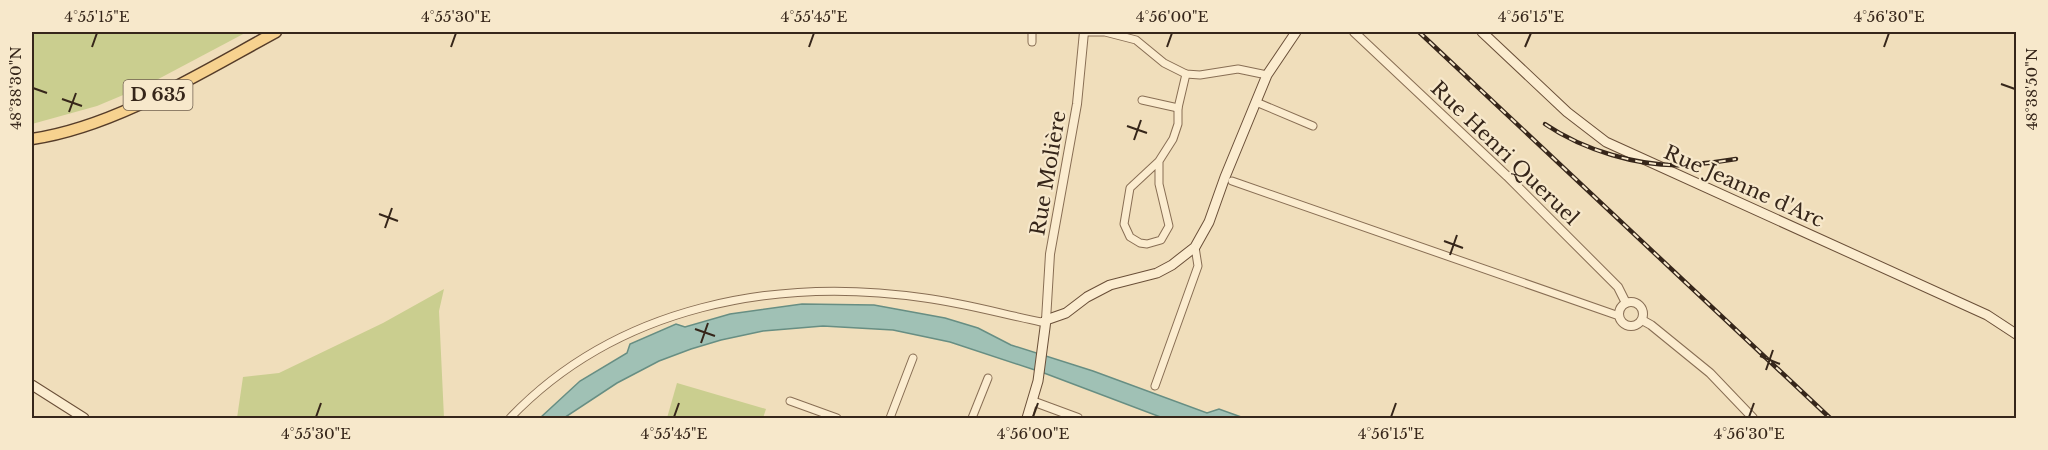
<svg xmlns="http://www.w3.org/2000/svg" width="2048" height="450" viewBox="0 0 2048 450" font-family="'Libre Baskerville',serif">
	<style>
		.green { fill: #cace8f }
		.water { fill: #a0c1b5; stroke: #678e83; stroke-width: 1.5 }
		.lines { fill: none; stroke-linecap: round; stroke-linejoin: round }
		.minor-casing { stroke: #886e54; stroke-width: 9 }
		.tertiary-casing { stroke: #886e54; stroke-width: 10 }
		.secondary-casing { stroke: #6a4f38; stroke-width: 11 }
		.primary-casing { stroke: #553c29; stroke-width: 13 }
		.minor { stroke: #fbeccf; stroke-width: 7 }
		.tertiary { stroke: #fbeccf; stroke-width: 8 }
		.secondary { stroke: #fbeccf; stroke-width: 9 }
		.primary { stroke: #f7d28f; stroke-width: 10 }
		.rail-casing { stroke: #36261a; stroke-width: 4.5 }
		.rail { stroke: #f7e8cb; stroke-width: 2; stroke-dasharray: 7; stroke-linecap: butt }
		.ticks { fill: none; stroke: #36261a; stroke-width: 2 }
		.labels { text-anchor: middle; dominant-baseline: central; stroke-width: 4.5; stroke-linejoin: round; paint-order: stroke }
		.shield { fill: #f7e8cb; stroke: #70604f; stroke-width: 1.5 }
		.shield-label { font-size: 18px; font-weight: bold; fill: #36261a }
		.street-label { font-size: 20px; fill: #36261a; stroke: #f7e8cb }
		.neatline { fill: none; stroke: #36261a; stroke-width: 2 }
		.ticks-label { font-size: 15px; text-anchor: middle; fill: #36261a }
	</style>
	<rect width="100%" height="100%" fill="#f0debb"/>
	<g class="green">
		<path d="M32 32H247L147 85 97 106 32 124Z"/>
		<path d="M444 289 439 311 444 418H237L243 377 279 373 383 323Z"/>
		<path d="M677 383 766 409 763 418H667Z"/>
	</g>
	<path class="water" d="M802 304 874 305 945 318 978 328 1011 345 1093 371 1207 413 1219 409 1244 418H1163L1044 373 950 342 893 330 823 326 763 331 721 340 691 349 659 361 617 383 564 418H540L580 381 627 353 630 344 676 324 685 327 730 314Z"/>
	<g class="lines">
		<defs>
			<g id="minor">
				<path d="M1084 32H1105L1136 40 1164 63 1186 74 1200 75 1238 69 1267 75"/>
				<path d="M1032 42V32"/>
				<path d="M1142 100 1178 108"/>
				<path d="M1256 102 1313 126"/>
				<path d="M1159 161 1130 188 1124 224 1130 237 1140 243 1147 244 1161 240 1169 226 1159 184V161L1173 139 1178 124V108L1186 74"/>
				<path d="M1232 181 1619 316"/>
				<path d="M1155 386 1198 266 1195 247"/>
				<path d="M790 401 837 418"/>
				<path d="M510 418C617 306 776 276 925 298 964 303 1002 314 1041 322L1046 320"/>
				<path d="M890 418 913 358"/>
				<path d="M972 418 988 378"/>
			</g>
			<g id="tertiary">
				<path d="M1354 32 1507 176 1618 287 1626 303"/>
				<circle cx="1631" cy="314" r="12"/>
				<path d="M1046 320 1050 254 1077 104 1084 32"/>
				<path d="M1642 320 1651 325 1710 373 1753 418"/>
				<path d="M1032 401 1078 418"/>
			</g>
			<g id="secondary">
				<path d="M1482 32 1567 112 1606 142 1987 315 2016 334"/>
				<path d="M32 385 84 418"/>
				<path d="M1027 418 1038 381 1046 320 1066 313 1087 297 1110 285 1157 273 1172 265 1195 247 1209 222 1225 177 1267 75 1296 32"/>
			</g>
			<path id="primary" d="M32 139C115 127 202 72 276 32"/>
		</defs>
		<use href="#minor" class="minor-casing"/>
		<use href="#tertiary" class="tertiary-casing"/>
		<use href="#secondary" class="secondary-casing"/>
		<use href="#primary" class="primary-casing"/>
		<use href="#minor" class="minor"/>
		<use href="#tertiary" class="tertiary"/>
		<use href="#secondary" class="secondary"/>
		<use href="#primary" class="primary"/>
		<defs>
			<g id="rail">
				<path d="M1419 32 1830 418"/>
				<path d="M1545 124C1583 150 1639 167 1685 165 1702 164 1719 162 1736 159"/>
			</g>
		</defs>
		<use href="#rail" class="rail-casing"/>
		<use href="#rail" class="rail"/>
	</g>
	<path class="ticks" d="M92 47 97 33M451 47 456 33M809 47 814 33M1167 47 1172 33M1525 47 1531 33M1884 47 1889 33M2001 84 2015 89M33 88 47 93M62 99 82 106M69 112 76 93M1127 126 1147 133M1134 140 1141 120M379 214 398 221M385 228 392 208M1444 241 1463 248M1450 255 1457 235M695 329 715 336M701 343 708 323M1760 356 1780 364M1766 370 1773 350M316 417 321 403M674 417 679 403M1033 417 1038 403M1391 417 1396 403M1749 417 1754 403"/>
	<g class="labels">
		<rect class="shield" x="123.5" y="80" width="69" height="30" rx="4.5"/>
		<g class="shield-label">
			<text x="158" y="95">D 635</text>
		</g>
		<g class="street-label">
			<text transform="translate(1505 153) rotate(44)">Rue Henri Queruel</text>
			<text transform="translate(1048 173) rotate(-80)">Rue Molière</text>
			<text transform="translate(1744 186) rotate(24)">Rue Jeanne d'Arc</text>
		</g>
	</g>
	<rect width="2048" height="450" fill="none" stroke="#f7e8cb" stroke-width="66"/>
	<rect x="33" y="33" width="1982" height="384" class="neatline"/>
	<g class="ticks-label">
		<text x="97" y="22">4°55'15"E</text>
		<text x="456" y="22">4°55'30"E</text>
		<text x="814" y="22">4°55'45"E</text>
		<text x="1172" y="22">4°56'00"E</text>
		<text x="1531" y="22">4°56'15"E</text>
		<text x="1889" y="22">4°56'30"E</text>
		<text transform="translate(16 88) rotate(-90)" y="5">48°38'30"N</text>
		<text transform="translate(2032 89) rotate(-90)" y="5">48°38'50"N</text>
		<text x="316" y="439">4°55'30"E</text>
		<text x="674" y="439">4°55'45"E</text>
		<text x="1033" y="439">4°56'00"E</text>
		<text x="1391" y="439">4°56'15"E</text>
		<text x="1749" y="439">4°56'30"E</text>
	</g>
</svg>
